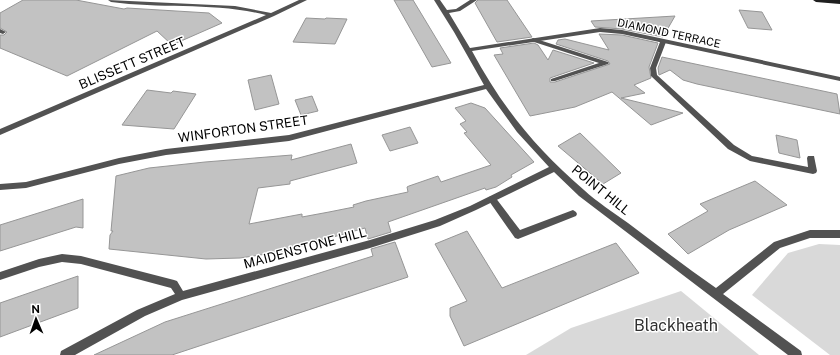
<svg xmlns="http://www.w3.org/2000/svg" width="840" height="355" viewBox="0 0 840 355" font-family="'Public Sans',sans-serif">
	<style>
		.green { fill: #d9d9d9 }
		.building { fill: #c2c2c2; stroke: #969696 }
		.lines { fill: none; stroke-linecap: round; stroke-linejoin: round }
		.service { fill: #525252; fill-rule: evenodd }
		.minor { fill: #525252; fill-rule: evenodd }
		.secondary { fill: #1f1f1f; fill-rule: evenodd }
		.labels { text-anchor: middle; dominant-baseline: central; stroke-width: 3; stroke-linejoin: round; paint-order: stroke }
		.far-street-label { font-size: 11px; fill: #000; stroke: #fff }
		.street-label { font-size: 13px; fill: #000; stroke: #fff }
		.near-park-label { font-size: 16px; fill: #303030; stroke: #fff }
	</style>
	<rect width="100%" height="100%" fill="#fff"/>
	<g class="green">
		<path d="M819 244 840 245V355H830L752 295 788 253Z"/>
		<path d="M681 291 759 355H526L571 328Z"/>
	</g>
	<g class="building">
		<path d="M23 0H76L124 9 127 8 209 13 222 23 172 45 157 31 67 76 0 48V35H4L7 32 0 28V13Z"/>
		<path d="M394 0H413L451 63 432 67Z"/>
		<path d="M478 0H507L532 37 497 42 475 3Z"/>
		<path d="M739 10 762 12 772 30 748 28Z"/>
		<path d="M675 16 663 37 622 29 595 27 591 21Z"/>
		<path d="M306 18 325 19 326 18 347 19 335 44 293 42Z"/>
		<path d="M599 34 622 35 658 43 649 67 651 78 634 85 645 93 621 98 683 113 651 125 612 92 575 107 530 116 494 55 503 54 500 48 534 43 538 45 548 60 553 50 594 63 550 78V82H555L610 64 608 61 556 44 558 40 565 39 609 50Z"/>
		<path d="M662 57 837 94 840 114 697 84 683 80 670 70 659 75 658 68Z"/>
		<path d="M271 75 279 104 255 110 248 80Z"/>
		<path d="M147 90 171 93 173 91 196 94 174 129 122 125Z"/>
		<path d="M312 96 318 111 301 115 295 100Z"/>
		<path d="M471 103 485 108 534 162 511 175 512 177 496 187 486 190 485 188 388 222 391 232 368 239 365 228 280 252 240 258 206 259 109 249 110 235 113 231H111L116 176 149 168 205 162 292 155 291 160 351 144 357 163 290 181V184L258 188 249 224 302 214V217L329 212 354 207 353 205 366 201 408 192 407 187 409 186 438 176 441 182 491 165 464 133 467 132 460 124 466 121 455 108Z"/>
		<path d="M410 127 418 143 390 151 382 135Z"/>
		<path d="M580 133 621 173 603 184 558 146Z"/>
		<path d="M776 135 797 140 800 158 779 153Z"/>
		<path d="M755 181 787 205 729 230 688 254 668 234 708 211 700 204Z"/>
		<path d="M83 199V228L76 227 0 251V225Z"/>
		<path d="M467 231 502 288 616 243 639 273 464 346 450 316V308L467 301 435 244Z"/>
		<path d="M395 242 408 277 172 355H94L165 322 373 256 371 249Z"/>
		<path d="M78 276V308L0 337V303Z"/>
	</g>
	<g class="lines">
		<g class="service">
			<path d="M0 29 6 32 3 34 0 33Z"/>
			<path d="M533 38 608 62 609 63 608 64 555 81H551V79L599 63 531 41 530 40Z"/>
			<path d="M663 40 666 42 656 68 657 75 734 145 752 156 808 167 807 158 808 156H814L817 171 816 173 813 174 750 161 728 149 651 76 650 68 660 42Z"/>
			<path d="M492 196 495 197 520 230 573 210 576 212 577 214 576 216 518 239 515 238 489 201 488 199 489 197Z"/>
		</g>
		<g class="minor">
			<path d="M108 0 235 6 271 13 299 0H307L274 16 0 135V129L266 15C215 2 162 9 111 2Z"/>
			<path d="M434 0H440L447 10 456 9 470 0H477L460 11 449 13 470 48 600 28 622 30 840 77V81L622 34 600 32 472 51C502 107 536 149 584 190 597 202 613 212 628 223 657 245 686 267 716 288L774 242 810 230H840V238H810L780 248 723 294 801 351 802 355H788L579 196 554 172 476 210 440 226 370 248 182 300 145 316 75 355H60L61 351 137 310 175 294 171 288 81 264 62 262 39 267 0 280V272L39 259 62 254 81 256 174 280 177 281 183 291 370 240 435 220 470 206 549 167 517 132 486 89 289 141 166 155 119 164 26 188 0 190V184L26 182 119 158 166 149 289 135 484 85 454 32Z"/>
		</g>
		<path class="secondary" d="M813 0H840V4L816 2Z"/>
	</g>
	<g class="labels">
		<g class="far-street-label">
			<text transform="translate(669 33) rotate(12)">DIAMOND TERRACE</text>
		</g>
		<g class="street-label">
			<text transform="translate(132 63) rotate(-23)">BLISSETT STREET</text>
			<text transform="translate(243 129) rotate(-8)">WINFORTON STREET</text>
			<text transform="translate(601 190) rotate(39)">POINT HILL</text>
			<text transform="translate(305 248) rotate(-15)">MAIDENSTONE HILL</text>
		</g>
		<g class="near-park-label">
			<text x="676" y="325">Blackheath</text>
		</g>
	</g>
	<g transform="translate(36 319) rotate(358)" stroke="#ffffff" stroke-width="3" paint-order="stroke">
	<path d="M0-3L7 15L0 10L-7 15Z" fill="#000000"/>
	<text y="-6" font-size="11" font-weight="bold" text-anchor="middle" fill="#000000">N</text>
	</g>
</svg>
